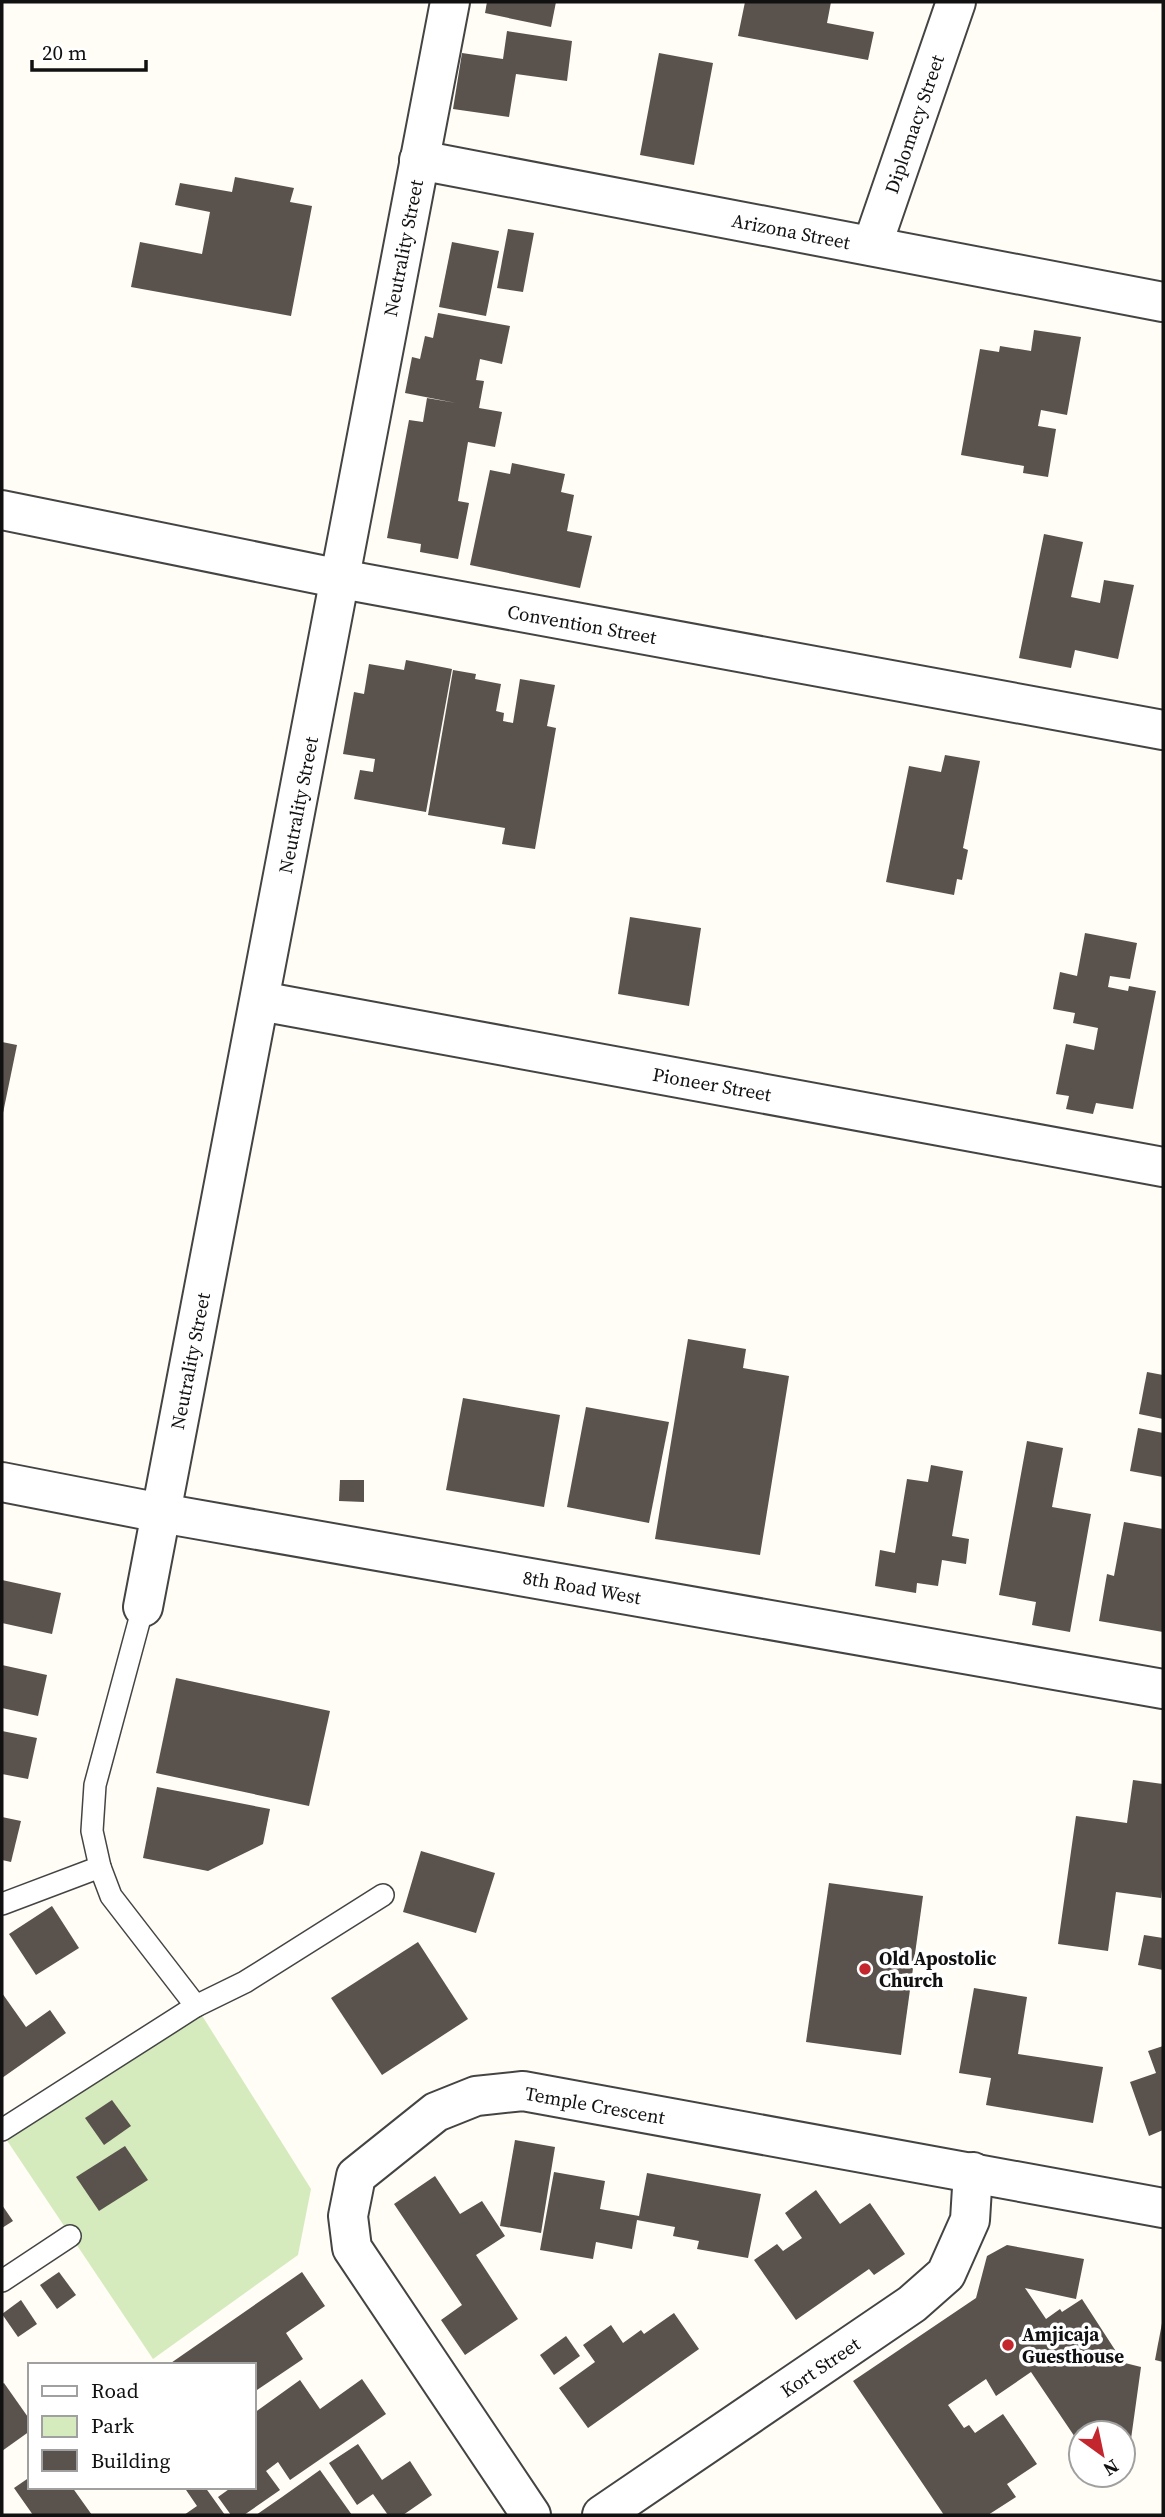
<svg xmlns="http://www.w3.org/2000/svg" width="1165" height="2517" viewBox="0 0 1165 2517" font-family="'Source Serif 4',serif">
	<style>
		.green { fill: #d5ebbd }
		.building { fill: #5a524d }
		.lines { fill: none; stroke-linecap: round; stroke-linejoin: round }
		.lane-casing { stroke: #444; stroke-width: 24 }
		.street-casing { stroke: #444; stroke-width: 42 }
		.lane { stroke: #fff; stroke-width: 21 }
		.street { stroke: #fff; stroke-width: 38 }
		.poi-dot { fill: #c4262e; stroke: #fff; stroke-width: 2.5 }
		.labels { text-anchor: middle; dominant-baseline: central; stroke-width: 7; stroke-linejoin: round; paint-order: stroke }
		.street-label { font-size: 19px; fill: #111; stroke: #fff }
		.poi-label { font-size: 19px; font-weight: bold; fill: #111; stroke: #fff; text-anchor: start }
	</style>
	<rect width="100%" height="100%" fill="#fffdf5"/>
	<path class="green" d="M196 2006 311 2189 298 2255 153 2359 2 2133Z"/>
	<g class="building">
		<path d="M487 2H556L551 27 485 13Z"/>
		<path d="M745 2H831L827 23 874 32 868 60 738 36Z"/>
		<path d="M507 31 572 41 567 81 516 74 509 117 453 109 462 53 503 59Z"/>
		<path d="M659 53 713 63 694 165 640 155Z"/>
		<path d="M235 177 294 188 290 202 312 206 291 316 131 287 140 242 202 254 210 212 175 205 180 183 232 192Z"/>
		<path d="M508 229 534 233 523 292 497 288Z"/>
		<path d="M452 242 499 251 486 316 439 307Z"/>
		<path d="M438 313 510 326 502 364 480 359 476 380 484 381 479 408 502 412 495 447 468 442 458 501 469 503 458 559 420 552 421 544 387 538 409 420 423 422 427 398 456 403 405 393 412 357 420 359 425 336 433 338Z"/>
		<path d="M1034 330 1081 337 1067 415 1041 410 1038 426 1056 429 1048 477 1023 473 1024 466 961 455 980 349 999 352 1000 346 1031 351Z"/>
		<path d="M512 463 565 474 561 492 574 495 567 531 592 536 580 588 470 565 490 470 510 474Z"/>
		<path d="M1044 534 1083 542 1071 597 1100 603 1104 580 1134 585 1118 659 1075 650 1071 668 1019 658Z"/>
		<path d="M406 660 452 669 426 812 354 799 360 770 373 772 375 759 343 754 354 692 364 694 369 664 404 670Z"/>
		<path d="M453 670 476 674 475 679 501 684 496 711 504 713 503 721 513 723 520 679 555 685 547 726 556 728 535 849 502 844 505 828 428 815Z"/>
		<path d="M945 755 980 761 963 848 968 850 962 880 957 879 954 895 886 882 909 766 941 772Z"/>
		<path d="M630 917 701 928 689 1006 618 994Z"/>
		<path d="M1085 933 1137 943 1130 979 1110 976 1108 987 1128 991 1129 986 1156 991 1133 1109 1096 1103 1093 1114 1066 1109 1069 1096 1056 1094 1066 1044 1094 1050 1098 1028 1073 1023 1075 1013 1053 1009 1060 972 1077 976Z"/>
		<path d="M2 1042 17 1045 3 1113H2Z"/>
		<path d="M688 1339 746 1349 743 1368 789 1376 760 1555 655 1539Z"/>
		<path d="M1147 1372 1163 1375V1419L1139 1414Z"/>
		<path d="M463 1398 560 1415 544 1507 446 1490Z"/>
		<path d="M586 1407 669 1422 649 1523 567 1507Z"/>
		<path d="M1138 1428 1163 1433V1477L1130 1471Z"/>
		<path d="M1027 1441 1063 1448 1052 1507 1091 1514 1070 1632 1032 1625 1036 1602 999 1595Z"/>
		<path d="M931 1465 963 1471 952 1536 969 1539 966 1564 942 1560 938 1586 917 1583 916 1593 875 1586 880 1550 895 1553 907 1479 928 1482Z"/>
		<path d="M340 1480H364V1502L339 1501Z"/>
		<path d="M1124 1522 1163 1529V1632L1099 1621 1107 1574 1114 1576Z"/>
		<path d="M2 1580 61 1593 52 1634 2 1623Z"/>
		<path d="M2 1665 47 1675 38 1716 2 1708Z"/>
		<path d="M176 1678 330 1711 309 1806 156 1773Z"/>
		<path d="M2 1731 37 1738 28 1779 2 1774Z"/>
		<path d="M1133 1780 1163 1784V1881L1161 1898 1116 1892 1108 1951 1058 1944 1076 1816 1127 1823Z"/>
		<path d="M157 1787 270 1809 263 1844 208 1871 143 1858Z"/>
		<path d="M2 1817 21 1821 11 1862 2 1860Z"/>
		<path d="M421 1851 495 1873 476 1933 403 1912Z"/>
		<path d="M829 1883 923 1896 901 2055 806 2042Z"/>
		<path d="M52 1906 79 1948 36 1975 9 1934Z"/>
		<path d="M1144 1935 1163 1938V1970L1138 1965Z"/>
		<path d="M418 1942 468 2019 382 2075 331 1998Z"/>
		<path d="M974 1988 1027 1997 1018 2054 1103 2067 1093 2123 986 2105 991 2078 959 2073Z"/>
		<path d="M2 1993 26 2027 50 2010 66 2033 2 2078Z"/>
		<path d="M1163 2046V2130L1149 2136 1130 2082 1156 2073 1148 2051Z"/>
		<path d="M112 2100 131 2126 104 2145 85 2118Z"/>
		<path d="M515 2140 555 2147 541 2233 500 2226Z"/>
		<path d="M125 2146 148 2180 99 2211 76 2177Z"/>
		<path d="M554 2172 605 2181 600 2209 639 2216 647 2173 761 2194 748 2258 697 2249 699 2241 673 2236 675 2227 637 2220 632 2249 596 2242 593 2259 540 2250Z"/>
		<path d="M435 2176 460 2214 482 2201 505 2236 476 2255 518 2319 465 2355 441 2320 462 2305 394 2204Z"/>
		<path d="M816 2190 840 2224 870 2203 905 2254 874 2275 869 2269 796 2320 754 2260 777 2244 783 2251 802 2238 785 2213Z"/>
		<path d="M2 2205 13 2221 2 2228Z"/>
		<path d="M1007 2245 1084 2259 1076 2299 1025 2288 1046 2319 1060 2309 1062 2312 1082 2299 1117 2353 1109 2359 1141 2367 1126 2475H1123V2433H1081V2446L1031 2372 996 2396 986 2379 948 2405 964 2428 969 2425 975 2433 1003 2414 1037 2464 1007 2484 1016 2497 988 2515H944L853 2381 976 2298 987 2256Z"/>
		<path d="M59 2272 76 2295 57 2309 40 2285Z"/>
		<path d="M302 2272 325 2306 286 2333 303 2359 254 2392V2365H168Z"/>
		<path d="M21 2300 37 2324 18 2337 2 2314Z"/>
		<path d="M674 2313 699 2349 588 2428 559 2388 595 2362 583 2345 611 2325 623 2343 641 2330 644 2334Z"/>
		<path d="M1162 2323H1163V2362L1155 2360Z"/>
		<path d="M566 2336 580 2356 554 2375 540 2355Z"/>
		<path d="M362 2379 386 2414 290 2480 278 2462 266 2471 280 2490 244 2515H231L218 2497 232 2487H254V2413L300 2380 320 2409Z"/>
		<path d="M4 2383 30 2420V2431L2 2451V2384Z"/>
		<path d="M358 2444 382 2480 410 2461 432 2495 403 2515H388L373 2494 357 2505 329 2463Z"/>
		<path d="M320 2470 352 2515H256L282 2497Z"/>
		<path d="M30 2477V2487H72L92 2515H33L14 2488Z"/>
		<path d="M184 2487H205L225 2515H184L197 2506Z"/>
	</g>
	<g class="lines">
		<defs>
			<g id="lane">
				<path d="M143 1607 95 1785 92 1831 100 1867 111 1896 196 2006"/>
				<path d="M2 1904 100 1867"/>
				<path d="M2 2130 196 2006 245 1982 383 1895"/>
				<path d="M2 2281 70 2236"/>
			</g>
			<g id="street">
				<path d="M419 160 1163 302"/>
				<path d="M872 246 956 2"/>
				<path d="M2 510 341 579 1163 730"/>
				<path d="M260 1001 1163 1167"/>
				<path d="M2 1482 161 1513 1163 1689"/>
				<path d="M143 1607 450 2"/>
				<path d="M531 2515 352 2248 348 2216 356 2176 436 2112 476 2096 523 2091 1163 2208"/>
				<path d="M602 2515 912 2304 946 2274 970 2220 973 2172"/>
			</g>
		</defs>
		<use href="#lane" class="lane-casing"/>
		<use href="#street" class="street-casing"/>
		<use href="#lane" class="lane"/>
		<use href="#street" class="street"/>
	</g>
	<g class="poi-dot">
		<circle cx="865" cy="1969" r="7"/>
		<circle cx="1008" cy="2345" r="7"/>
	</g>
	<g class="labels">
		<g class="street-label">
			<text transform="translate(914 124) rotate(-71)">Diplomacy Street</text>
			<text transform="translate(791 231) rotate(11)">Arizona Street</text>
			<text transform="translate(403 248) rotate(-79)">Neutrality Street</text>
			<text transform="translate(582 624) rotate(10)">Convention Street</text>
			<text transform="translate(298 805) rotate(-79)">Neutrality Street</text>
			<text transform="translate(712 1084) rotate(10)">Pioneer Street</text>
			<text transform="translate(190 1361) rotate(-79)">Neutrality Street</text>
			<text transform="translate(582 1587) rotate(10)">8th Road West</text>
			<text transform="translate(595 2105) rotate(10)">Temple Crescent</text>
			<text transform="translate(820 2367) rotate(-34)">Kort Street</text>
		</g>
		<g class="poi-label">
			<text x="879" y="1958">Old Apostolic<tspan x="879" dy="22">Church</tspan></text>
			<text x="1022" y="2334">Amjicaja<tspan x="1022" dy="22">Guesthouse</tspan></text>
		</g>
	</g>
	<rect width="1165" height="2517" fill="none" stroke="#111111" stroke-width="7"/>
	<rect x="28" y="2363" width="228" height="126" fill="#ffffff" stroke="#a0a0a0" stroke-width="2"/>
	<rect x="42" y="2386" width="35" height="10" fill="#ffffff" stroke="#a0a0a0" stroke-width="2"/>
	<text x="91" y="2398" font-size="21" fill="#111111">Road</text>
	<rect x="42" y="2416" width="35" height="21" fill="#d5ebbd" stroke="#a0a0a0" stroke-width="2"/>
	<text x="91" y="2433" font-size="21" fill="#111111">Park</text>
	<rect x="42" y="2450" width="35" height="21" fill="#5a524d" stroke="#a0a0a0" stroke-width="2"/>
	<text x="91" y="2468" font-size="21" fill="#111111">Building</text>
	<g transform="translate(1102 2454) rotate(147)"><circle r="33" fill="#ffffff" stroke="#a0a0a0" stroke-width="2"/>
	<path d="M0-5L12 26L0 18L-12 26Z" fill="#c4262e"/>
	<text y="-10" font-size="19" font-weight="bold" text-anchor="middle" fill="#111111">N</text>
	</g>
	<path d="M32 60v10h114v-10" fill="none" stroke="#111111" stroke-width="3.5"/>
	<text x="42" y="60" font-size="21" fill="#111111" stroke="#ffffff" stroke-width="5" paint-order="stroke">20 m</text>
</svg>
